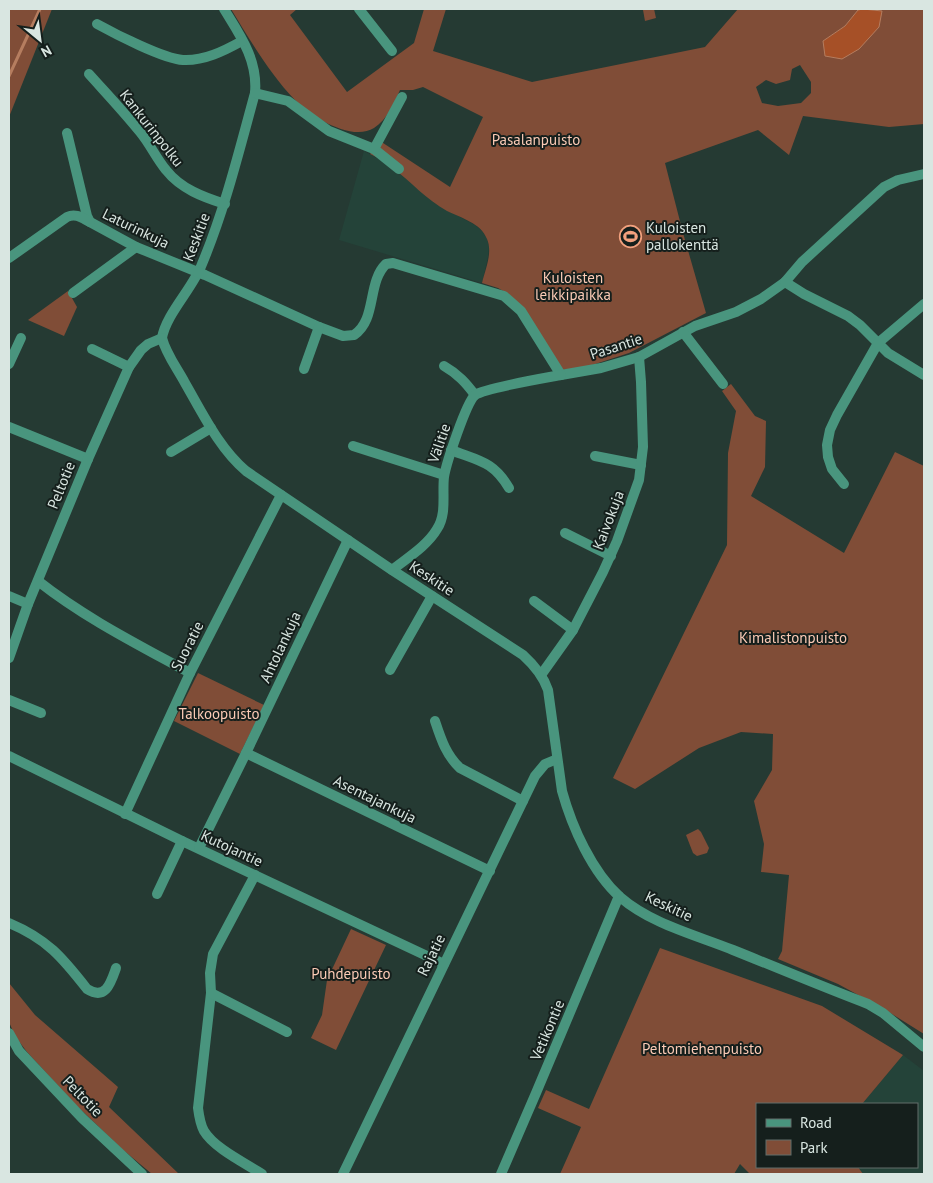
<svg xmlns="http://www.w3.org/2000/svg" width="933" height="1183" viewBox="0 0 933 1183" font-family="'PT Sans',sans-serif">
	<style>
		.built { fill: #244339 }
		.green { fill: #804d37; fill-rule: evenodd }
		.water { fill: #a65027; stroke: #b57d5f }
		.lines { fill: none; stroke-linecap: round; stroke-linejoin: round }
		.stream { stroke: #b57d5f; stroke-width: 3 }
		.minor { stroke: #49957e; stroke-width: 10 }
		.labels { text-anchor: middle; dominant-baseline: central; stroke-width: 4; stroke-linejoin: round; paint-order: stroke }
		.street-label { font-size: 15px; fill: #d9e6e1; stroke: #151f1c }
		.park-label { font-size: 15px; fill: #fccbb6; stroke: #151f1c }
		.poi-label { font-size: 15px; fill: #d9e6e1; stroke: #151f1c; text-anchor: start }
	</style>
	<rect width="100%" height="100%" fill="#253a33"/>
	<g class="built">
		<path d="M364 151 392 166 436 204 475 225 482 231 487 238 489 247 488 257 482 283 339 240Z"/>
		<path d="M903 1055 924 1071V1174H863L858 1167H917V1104H862Z"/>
	</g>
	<g class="green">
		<path d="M9 9H52L9 117Z"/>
		<path d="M231 9H297L290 15 347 92 414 43 424 9H446L433 51 532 82 705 47 738 9H863L858 10 845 26 823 41 882 12 871 9H924V124L889 127 803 116 789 155 758 130 665 163 683 233 706 313 629 353 583 368 563 370 510 295 498 288 482 283C485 270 493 253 487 239 481 223 461 218 447 211 427 200 411 182 393 168 387 162 378 158 370 154L380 141 450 187 483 117 423 87 413 90H400C394 103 387 120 374 128 352 142 311 117 295 100 269 73 250 40 231 9ZM800 65 811 82V93L801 103 778 106 762 103 756 87 766 80 776 84 790 80 792 69Z"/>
		<path d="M649 9H654L656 18 645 21 643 10Z"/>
		<path d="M68 291 77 307 64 336 28 320Z"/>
		<path d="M731 384 755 416 766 421 765 467 751 496 844 553 895 452 924 466V1034L884 1009 838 984 778 959 782 951 789 875 761 872 764 844 754 801 772 770 773 734 741 732 699 748 635 789 613 778 727 545 728 453 736 411 722 391Z"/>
		<path d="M198 673 264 705 240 754 174 721Z"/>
		<path d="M698 829 701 832 709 848 707 853 697 856 693 853 686 835Z"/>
		<path d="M351 929 386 945 336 1050 311 1038 322 1015 327 980Z"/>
		<path d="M660 948 822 1006 903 1055 862 1104H757V1167H858L863 1174H750L740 1164 734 1174H560L581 1127 538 1108 546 1090 589 1109Z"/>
		<path d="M9 983 35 1015 118 1087 109 1107 179 1174H152L122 1149 76 1105 27 1052 15 1036 9 1022Z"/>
	</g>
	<path class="water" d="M863 9 882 11 879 27 859 49 842 59 825 56 823 41 845 26 858 10Z"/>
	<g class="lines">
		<path class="stream" d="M9 76 40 9"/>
		<g class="minor">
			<path d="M224 9C240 35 258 60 255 93 239 151 225 209 202 264 193 288 166 314 162 338 166 354 177 368 185 383 203 414 219 448 246 471L392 570 523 655C534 665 543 675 548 690L562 791C572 827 592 872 620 897 651 924 696 935 733 950 778 968 823 987 868 1004L883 1013 924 1047"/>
			<path d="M359 9 392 51"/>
			<path d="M97 24C115 34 164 59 183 60 204 61 224 51 242 41"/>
			<path d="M89 74C106 93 124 112 140 132 150 144 156 158 166 170 181 189 203 197 225 204"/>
			<path d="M255 93 288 101 329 131 374 149 399 169"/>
			<path d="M67 133 87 216 90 222 136 247 205 275 319 327 343 336 354 335C377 320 367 282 386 264L393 263 504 296 521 311 561 375 601 368 639 357 695 326 736 312 761 299 785 282 802 262 884 187 898 180 924 174"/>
			<path d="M374 149 402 97"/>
			<path d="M9 258 67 217C76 213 82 218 90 222"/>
			<path d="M785 282 804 294 848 316 860 325 888 353 924 375"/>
			<path d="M73 293 136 247"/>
			<path d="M683 332 723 384"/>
			<path d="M92 349 129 367"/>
			<path d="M9 364 21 338"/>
			<path d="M444 366C458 374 466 383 475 395"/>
			<path d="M304 369 319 327"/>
			<path d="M9 427 88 459"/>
			<path d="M353 446 444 475"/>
			<path d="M451 450C479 461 493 461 509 488"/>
			<path d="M171 452 211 428"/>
			<path d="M595 456 641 465"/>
			<path d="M844 484 832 469 828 457 827 445 830 430 837 415 878 343 924 304"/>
			<path d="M565 533 611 556"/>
			<path d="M392 570C407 558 427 546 437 529 447 514 442 494 444 477 446 464 466 403 475 395 485 388 545 378 561 375"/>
			<path d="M38 581C85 618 137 644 190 673"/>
			<path d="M9 596 28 604"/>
			<path d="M534 601 573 630"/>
			<path d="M9 658 28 604 88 459 129 367 141 350 148 344 162 338"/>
			<path d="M390 670 432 596"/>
			<path d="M541 675 573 630 603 572 617 541 639 480 643 447 641 382 639 357"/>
			<path d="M9 700 41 713"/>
			<path d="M435 721C441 739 446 755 460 768L523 801"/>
			<path d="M246 753 490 871"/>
			<path d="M9 756 182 841 444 964"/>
			<path d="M125 814 190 673 281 495"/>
			<path d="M199 848 246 753 348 540"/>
			<path d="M255 875 213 954 210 973 211 993 198 1108C199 1116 200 1124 204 1131 214 1148 245 1163 262 1174"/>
			<path d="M157 894 182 841"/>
			<path d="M9 923C47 939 62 957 87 989 106 1001 111 982 116 968"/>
			<path d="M211 993 287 1032"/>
			<path d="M9 1033 19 1051 82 1118 142 1174"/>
			<path d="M343 1174 535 776 545 764 557 759"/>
			<path d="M501 1174 536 1093 619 896"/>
		</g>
	</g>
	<defs>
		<symbol id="stadium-ring" viewBox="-11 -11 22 22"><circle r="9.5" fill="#151f1c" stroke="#f2a17e" stroke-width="1.5"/><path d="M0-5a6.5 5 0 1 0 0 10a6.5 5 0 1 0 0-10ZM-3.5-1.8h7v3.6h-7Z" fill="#f2a17e"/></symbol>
	</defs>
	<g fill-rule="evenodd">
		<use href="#stadium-ring" x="618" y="224" width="25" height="25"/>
	</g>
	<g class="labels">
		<g class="street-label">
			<text transform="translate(152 128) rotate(52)">Kankurinpolku</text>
			<text transform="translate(136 228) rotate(26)">Laturinkuja</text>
			<text transform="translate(196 237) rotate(-69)">Keskitie</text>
			<text transform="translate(616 346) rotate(-18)">Pasantie</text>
			<text transform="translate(439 443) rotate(-71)">Välitie</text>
			<text transform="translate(61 485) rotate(-68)">Peltotie</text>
			<text transform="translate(608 520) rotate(-69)">Kaivokuja</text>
			<text transform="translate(432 578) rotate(33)">Keskitie</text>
			<text transform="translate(187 646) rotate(-63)">Suoratie</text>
			<text transform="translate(280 647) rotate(-65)">Ahtolankuja</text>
			<text transform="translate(375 799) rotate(26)">Asentajankuja</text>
			<text transform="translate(232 848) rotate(25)">Kutojantie</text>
			<text transform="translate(669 906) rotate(25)">Keskitie</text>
			<text transform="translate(431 955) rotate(-64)">Rajatie</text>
			<text transform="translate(547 1030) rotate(-67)">Vetikontie</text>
			<text transform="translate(83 1096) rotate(46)">Peltotie</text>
		</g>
		<g class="park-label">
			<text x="536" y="139">Pasalanpuisto</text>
			<text x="573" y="277">Kuloisten<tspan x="573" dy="17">leikkipaikka</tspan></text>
			<text x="793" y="637">Kimalistonpuisto</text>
			<text x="219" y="713">Talkoopuisto</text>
			<text x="351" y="973">Puhdepuisto</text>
			<text x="702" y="1048">Peltomiehenpuisto</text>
		</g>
		<g class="poi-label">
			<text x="646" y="227">Kuloisten<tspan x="646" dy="17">pallokenttä</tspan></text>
		</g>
	</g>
	<rect width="933" height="1183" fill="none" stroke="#d9e6e1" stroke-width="20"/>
	<rect x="756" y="1103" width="162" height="65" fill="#151f1c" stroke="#636f6b"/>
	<rect x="766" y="1119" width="25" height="8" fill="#49957e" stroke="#636f6b"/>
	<text x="800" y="1128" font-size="15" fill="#d9e6e1">Road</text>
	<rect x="766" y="1140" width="25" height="15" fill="#804d37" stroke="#636f6b"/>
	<text x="800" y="1153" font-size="15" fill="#d9e6e1">Park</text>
	<g transform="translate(40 40) rotate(151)" stroke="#151f1c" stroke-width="4" paint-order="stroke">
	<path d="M0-4L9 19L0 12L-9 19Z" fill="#d9e6e1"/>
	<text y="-8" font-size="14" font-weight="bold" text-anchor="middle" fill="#d9e6e1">N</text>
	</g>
</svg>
